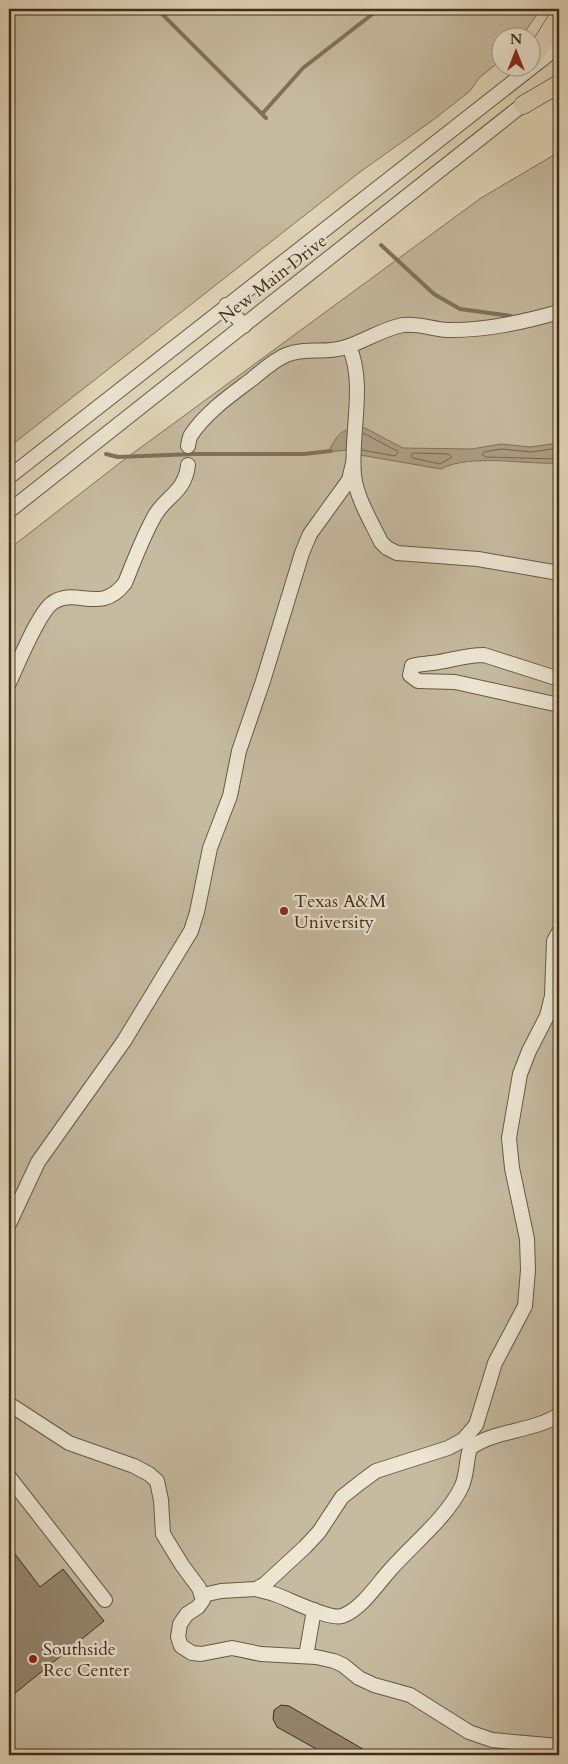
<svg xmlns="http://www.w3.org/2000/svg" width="568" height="1764" viewBox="0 0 568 1764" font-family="Cardo,serif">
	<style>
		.green { fill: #c6bba1; stroke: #83745e }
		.water { fill: #ab9e85; stroke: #80715b }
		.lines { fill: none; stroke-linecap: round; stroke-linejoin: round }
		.shore { stroke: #766650; stroke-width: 1 }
		.stream { stroke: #80715b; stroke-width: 4 }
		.building { fill: #94866f; stroke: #402d1b }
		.minor-casing { stroke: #685843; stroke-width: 16 }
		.major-casing { stroke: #402d1b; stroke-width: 19 }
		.minor { stroke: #ece6d3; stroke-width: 14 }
		.major { stroke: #e2d8bc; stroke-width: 18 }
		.poi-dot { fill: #8f2418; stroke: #ece6d3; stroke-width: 2 }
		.labels { text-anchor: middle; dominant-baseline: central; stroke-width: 4.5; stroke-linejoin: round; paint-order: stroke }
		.street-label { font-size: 18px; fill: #402d1b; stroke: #ece6d3 }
		.poi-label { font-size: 18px; fill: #402d1b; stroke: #ece6d3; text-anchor: start }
	</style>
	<rect width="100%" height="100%" fill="#e2d8bc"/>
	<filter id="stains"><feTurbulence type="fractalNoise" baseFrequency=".004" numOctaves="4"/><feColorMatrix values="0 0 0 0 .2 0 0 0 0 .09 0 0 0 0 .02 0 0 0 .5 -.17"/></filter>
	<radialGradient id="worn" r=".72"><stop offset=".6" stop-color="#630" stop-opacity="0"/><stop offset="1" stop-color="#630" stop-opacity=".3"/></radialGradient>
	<g class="green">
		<path d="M9 9H541L521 37 500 38V61L479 78 470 91 433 120 360 172 9 447Z"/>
		<path d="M559 152V1755H9V549L121 462 481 198Z"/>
	</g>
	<path class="water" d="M363 427 403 448 472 449 501 444 530 447 559 443V463C525 465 471 453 441 469L360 455 347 450 328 452C339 432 340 430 363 427Z"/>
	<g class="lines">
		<g class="shore">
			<path d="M559 448 531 452 501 449 484 452 482 454 485 457 559 459"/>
			<path d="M362 450 395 456 398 453 397 451 363 433"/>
			<path d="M414 453 449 454 452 457 440 464 413 458 411 455Z"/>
		</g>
		<g class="stream">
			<path d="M157 9 266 118"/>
			<path d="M262 114 303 68 379 9"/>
			<path d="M381 245 434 294 460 309 511 316"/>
			<path d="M106 454 118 457 194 454H304L331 451"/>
		</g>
	</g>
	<g class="building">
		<path d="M9 1546 40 1587 63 1569 104 1621 9 1698Z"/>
		<path d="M281 1705 289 1706 373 1755H327L277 1727 273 1719 274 1710Z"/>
	</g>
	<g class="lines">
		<defs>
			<g id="minor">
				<path d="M226 305 244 326"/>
				<path d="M349 347C366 382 350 437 354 475 356 497 372 523 381 542L387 548 397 553 478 559 559 573"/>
				<path d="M188 446C189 442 189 438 191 435 206 412 231 395 252 379 263 370 274 360 286 355 306 347 327 354 346 347 365 341 382 329 403 325 420 323 434 330 451 330 489 330 524 322 559 312"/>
				<path d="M9 477 559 46"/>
				<path d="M9 511 530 99"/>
				<path d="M559 679 484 655C464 655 451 661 432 663 425 664 419 664 412 666L410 675 418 681 455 682 559 705"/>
				<path d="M9 683C18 664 37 616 51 604 75 585 100 616 125 583 134 561 142 539 153 519 163 497 185 494 188 465"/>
				<path d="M9 1224 38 1162 124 1041 191 931 197 912 210 848 230 796 239 751 263 681 302 553 310 534 349 480 353 463"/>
				<path d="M9 1404 69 1443 134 1466 149 1474 157 1481 161 1500 163 1534 182 1565 199 1588 203 1600 198 1607 187 1614 180 1624 178 1637 181 1646 192 1653 201 1654 232 1648 261 1654 316 1657 334 1661 343 1665 359 1678 374 1685 410 1695 469 1732 492 1740 559 1746"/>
				<path d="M9 1477 105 1600"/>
				<path d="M256 1589C262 1591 268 1592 274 1594 289 1599 329 1620 342 1616 361 1610 378 1583 391 1569 413 1544 446 1518 461 1488 467 1477 466 1461 470 1448 494 1430 532 1432 559 1415"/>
				<path d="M203 1595 221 1591 256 1589 265 1584 305 1547 319 1532 342 1497 361 1482 376 1471 448 1448 463 1440 476 1425 495 1363 525 1306 528 1270 527 1239 512 1168 509 1138 520 1074 529 1051 547 1016 552 996 554 941 559 932"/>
				<path d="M306 1656 314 1610"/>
			</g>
			<g id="major">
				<path d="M530 62 559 16"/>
				<path d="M523 105 559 84"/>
			</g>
		</defs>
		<use href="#minor" class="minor-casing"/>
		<use href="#major" class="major-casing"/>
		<use href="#minor" class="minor"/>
		<use href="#major" class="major"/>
	</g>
	<g class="poi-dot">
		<circle cx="284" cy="911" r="5"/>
		<circle cx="33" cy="1659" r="5"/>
	</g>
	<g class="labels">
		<g class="street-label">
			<text transform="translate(273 279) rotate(-38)">New Main Drive</text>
		</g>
		<g class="poi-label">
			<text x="294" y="901">Texas A&amp;M<tspan x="294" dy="21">University</tspan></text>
			<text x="43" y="1649">Southside<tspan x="43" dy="21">Rec Center</tspan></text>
		</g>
	</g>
	<rect width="568" height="1764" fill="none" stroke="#e2d8bc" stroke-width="30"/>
	<rect x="10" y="10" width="548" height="1744" fill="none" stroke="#402d1b" stroke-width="2.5"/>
	<rect x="15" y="15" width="538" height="1734" fill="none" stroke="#402d1b"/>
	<g transform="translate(516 52)"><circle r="24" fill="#ece6d3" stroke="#a79c89"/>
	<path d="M0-4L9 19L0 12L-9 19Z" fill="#8f2418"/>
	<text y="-8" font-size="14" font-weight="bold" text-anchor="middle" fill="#402d1b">N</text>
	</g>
	<rect width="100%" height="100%" filter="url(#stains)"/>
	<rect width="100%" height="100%" fill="url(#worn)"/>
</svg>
